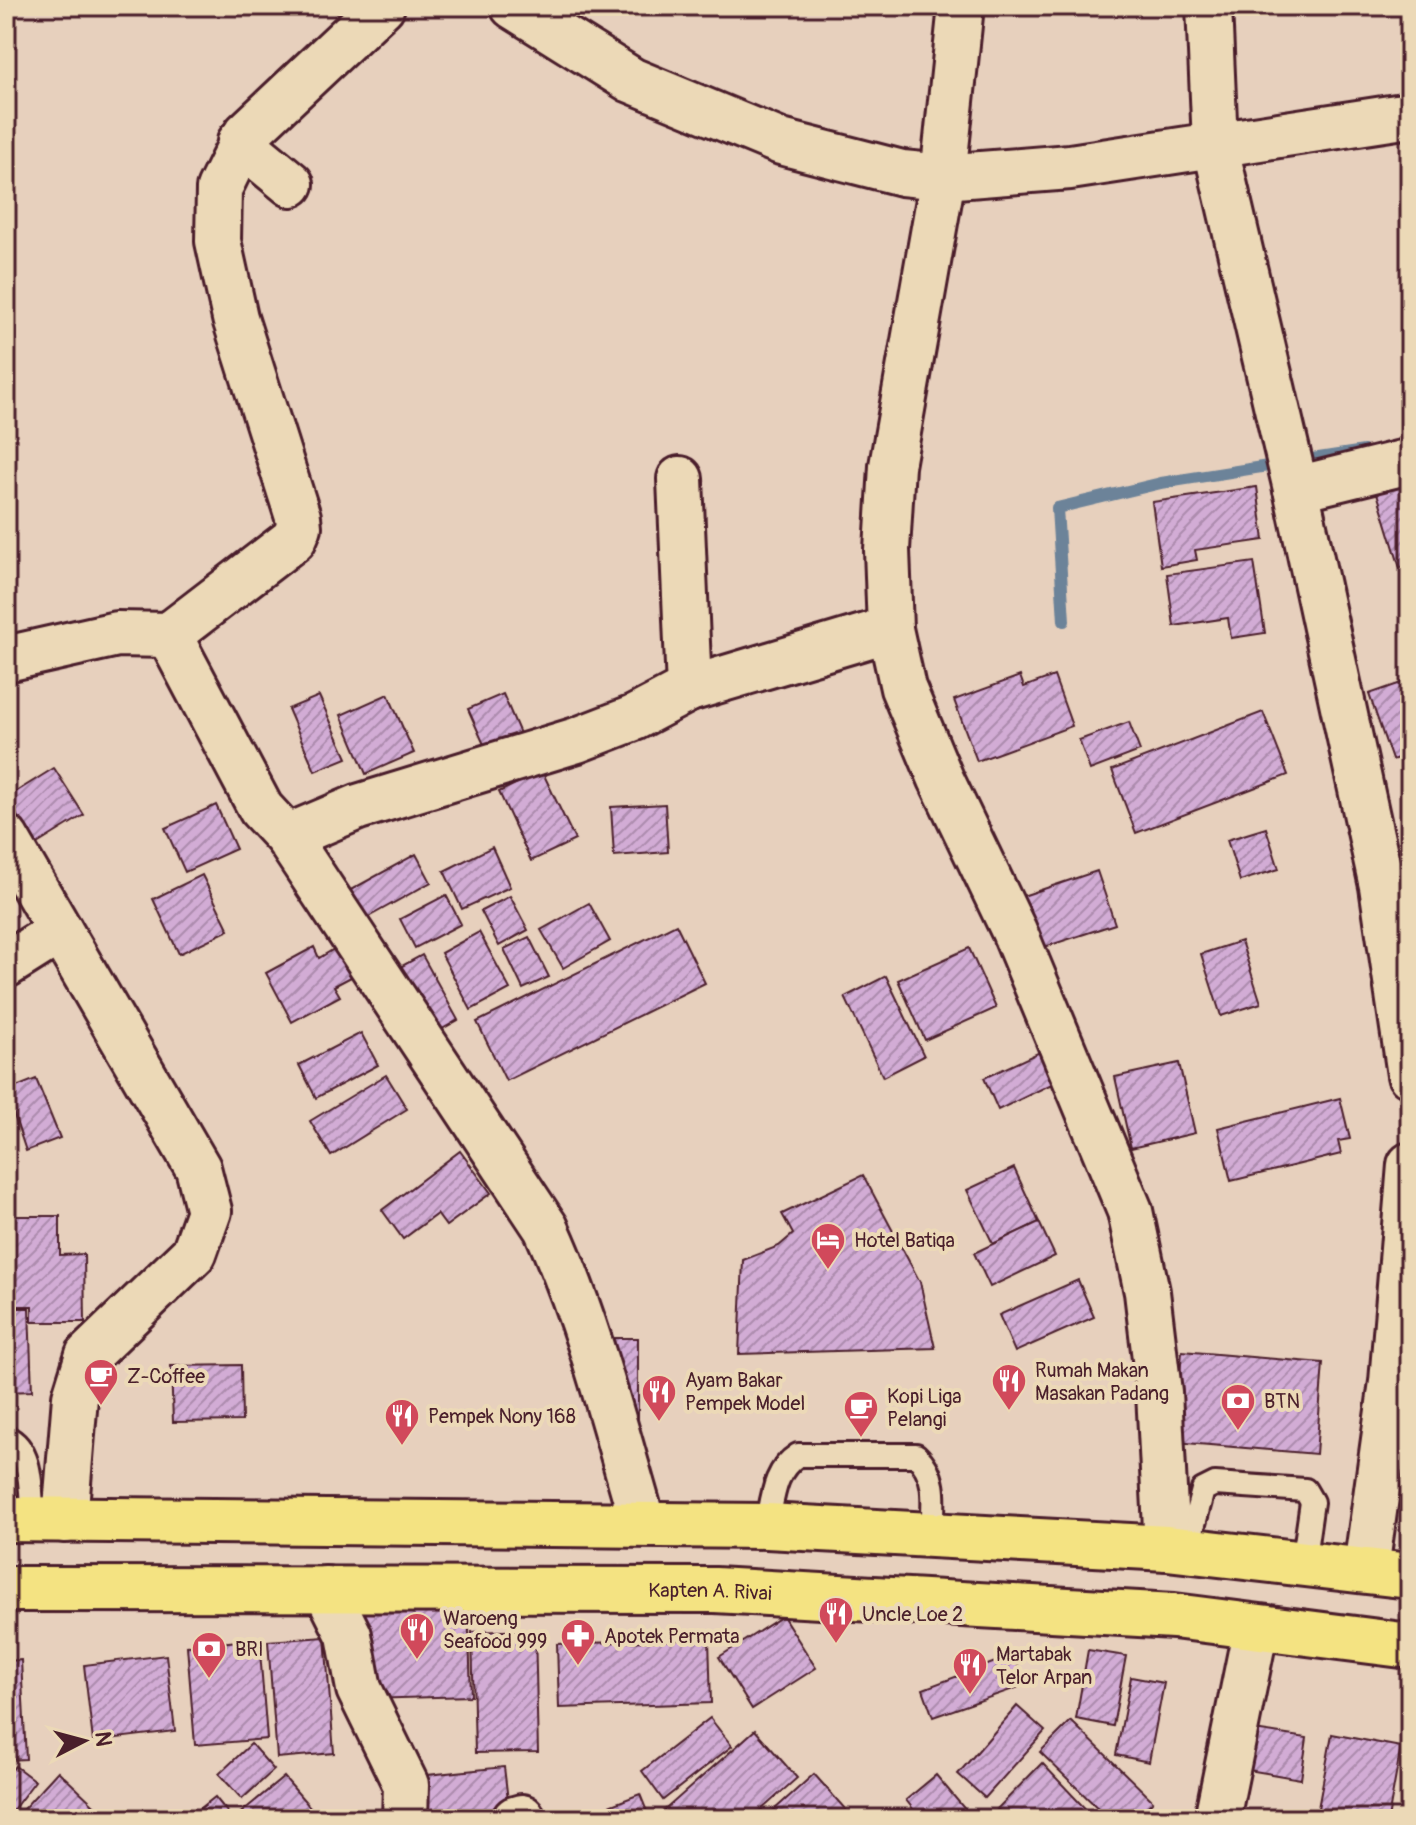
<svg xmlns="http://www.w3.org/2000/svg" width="1416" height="1825" viewBox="0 0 1416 1825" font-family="Pangolin,sans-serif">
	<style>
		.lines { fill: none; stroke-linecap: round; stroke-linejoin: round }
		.stream { stroke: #6c8399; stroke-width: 12 }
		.building { fill: url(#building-hatch); stroke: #4a1f2b; stroke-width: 2 }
		.lane-casing { stroke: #4a1f2b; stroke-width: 28 }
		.street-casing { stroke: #4a1f2b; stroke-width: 50 }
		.primary-casing { stroke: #4a1f2b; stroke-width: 50 }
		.lane { stroke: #ecd9b7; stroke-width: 22 }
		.street { stroke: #ecd9b7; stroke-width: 44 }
		.primary { stroke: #f4e382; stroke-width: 44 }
		.labels { text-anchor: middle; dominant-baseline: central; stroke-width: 8; stroke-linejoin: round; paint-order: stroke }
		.poi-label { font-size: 20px; fill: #4a1f2b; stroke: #ecd9b7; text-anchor: start }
		.street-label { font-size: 20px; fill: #4a1f2b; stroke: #ecd9b7 }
	</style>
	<defs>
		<pattern id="building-hatch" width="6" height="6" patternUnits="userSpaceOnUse" patternTransform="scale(2)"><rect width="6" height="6" fill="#d2acd5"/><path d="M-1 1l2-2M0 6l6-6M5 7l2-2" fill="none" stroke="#ac8bad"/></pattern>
	</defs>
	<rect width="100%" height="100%" fill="#e7d0bd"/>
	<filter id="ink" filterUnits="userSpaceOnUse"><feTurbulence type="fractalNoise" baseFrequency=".0125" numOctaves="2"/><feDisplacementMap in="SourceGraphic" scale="16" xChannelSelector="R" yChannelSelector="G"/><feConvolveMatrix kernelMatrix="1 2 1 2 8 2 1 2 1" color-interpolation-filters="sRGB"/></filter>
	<g filter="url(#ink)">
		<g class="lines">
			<g class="stream">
				<path d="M1299 461 1364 451"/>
				<path d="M1064 621 1057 508 1161 483 1281 464"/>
			</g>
		</g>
		<g class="building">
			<path d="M1410 483V565L1400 568 1377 493Z"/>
			<path d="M1257 487 1264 540 1195 550 1197 560 1161 566 1152 502Z"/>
			<path d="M1254 562 1265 633 1231 638 1228 618 1174 626 1167 574Z"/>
			<path d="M1020 676 1024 687 1054 676 1072 726 977 761 954 700Z"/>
			<path d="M1410 680V754L1392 760 1369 694Z"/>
			<path d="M388 694 414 753 366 774 341 715Z"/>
			<path d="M503 694 524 743 490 758 468 709Z"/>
			<path d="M319 696 347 758 315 771 288 709Z"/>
			<path d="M1263 712 1288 775 1136 833 1112 770Z"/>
			<path d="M1129 722 1140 751 1090 770 1079 740Z"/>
			<path d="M54 768 84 815 24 852 6 823 17 815 6 798Z"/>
			<path d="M542 771 575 840 531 861 499 792Z"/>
			<path d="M665 804 668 852 614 856 611 807Z"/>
			<path d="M216 805 236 849 185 872 165 828Z"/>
			<path d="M1266 828 1279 869 1240 881 1227 840Z"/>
			<path d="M492 847 510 887 462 909 444 871Z"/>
			<path d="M416 854 431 882 363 920 347 892Z"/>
			<path d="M1097 871 1115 924 1032 951 1014 899Z"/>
			<path d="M202 875 229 930 179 954 153 899Z"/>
			<path d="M446 895 461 924 415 948 400 919Z"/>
			<path d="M510 896 528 930 499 946 481 911Z"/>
			<path d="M589 903 610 941 563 968 541 930Z"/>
			<path d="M676 924 705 983 506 1081 477 1022Z"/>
			<path d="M479 932 510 989 471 1010 441 953Z"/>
			<path d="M529 937 549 977 523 989 504 949Z"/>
			<path d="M1241 941 1261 1003 1221 1016 1201 954Z"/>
			<path d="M314 947 319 958 334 949 351 977 334 986 340 996 292 1022 266 973Z"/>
			<path d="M969 948 996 1008 925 1040 898 980Z"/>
			<path d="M422 955 458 1020 428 1037 391 972Z"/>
			<path d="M886 976 924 1056 883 1077 845 997Z"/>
			<path d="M361 1033 378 1065 316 1098 299 1065Z"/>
			<path d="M1042 1051 1056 1082 998 1110 984 1078Z"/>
			<path d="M1179 1063 1195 1133 1131 1148 1115 1077Z"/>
			<path d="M386 1075 407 1109 331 1156 310 1121Z"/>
			<path d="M36 1079 60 1138 26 1151 6 1091Z"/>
			<path d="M1340 1098 1350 1139 1338 1141 1341 1154 1231 1181 1218 1128Z"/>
			<path d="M460 1151 491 1193 446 1226 437 1214 403 1239 382 1210Z"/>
			<path d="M1014 1168 1039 1222 993 1244 967 1190Z"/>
			<path d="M863 1175 920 1282 935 1348 739 1354 743 1260 779 1246 793 1234 782 1214Z"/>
			<path d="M6 1216H60V1255L84 1254 85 1322H32V1306H6Z"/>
			<path d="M1039 1222 1055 1256 990 1287 974 1253Z"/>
			<path d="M1078 1280 1094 1317 1015 1352 999 1315Z"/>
			<path d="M6 1308H29L32 1391 6 1392Z"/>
			<rect x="613" y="1338" width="25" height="82"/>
			<path d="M1182 1351 1323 1363 1316 1454 1175 1442Z"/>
			<path d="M241 1365 242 1421 173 1422 171 1366Z"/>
			<path d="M468 1600 471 1696 366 1699 362 1604Z"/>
			<path d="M783 1616 816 1668 752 1709 719 1657Z"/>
			<path d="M535 1630 538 1752 475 1753 472 1632Z"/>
			<path d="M325 1637 334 1753 277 1758 268 1641Z"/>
			<path d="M259 1639 267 1739 195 1745 187 1646Z"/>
			<path d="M709 1639 711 1703 559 1708 557 1644Z"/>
			<path d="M1088 1650 1126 1656 1113 1726 1076 1719Z"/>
			<path d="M166 1655 175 1731 93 1741 84 1665Z"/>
			<path d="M1014 1655 1025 1685 933 1717 923 1689Z"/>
			<path d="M21 1660 26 1759 6 1760V1661Z"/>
			<path d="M1131 1677 1164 1683 1149 1762 1116 1755Z"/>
			<path d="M1017 1706 1045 1731 985 1798 958 1774Z"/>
			<path d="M710 1718 732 1746 663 1800 642 1771Z"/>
			<path d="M1071 1721 1153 1801 1135 1819H1109L1040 1752Z"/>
			<path d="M755 1730 797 1778 751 1819H664L660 1814Z"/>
			<path d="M1254 1730 1307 1738 1301 1779 1248 1770Z"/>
			<path d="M1332 1734 1401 1747 1388 1819H1316Z"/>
			<path d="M251 1744 274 1770 242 1799 219 1774Z"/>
			<path d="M1042 1763 1095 1819H1007L997 1809Z"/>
			<path d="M15 1766 35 1781 6 1819V1778Z"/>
			<path d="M504 1767 509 1809 423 1818 418 1776Z"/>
			<path d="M58 1771 109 1819H14Z"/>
			<path d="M814 1774 854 1819H764Z"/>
			<path d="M936 1775 973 1819H921L906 1800Z"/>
			<path d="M284 1777 310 1807 297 1819H239L237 1816Z"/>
			<path d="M640 1794 650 1819H575Z"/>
			<path d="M215 1797 233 1819H187Z"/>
		</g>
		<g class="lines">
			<defs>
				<g id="lane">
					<path d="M6 1437C34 1449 30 1493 33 1520"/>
					<path d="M767 1526C773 1499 773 1471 798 1455H916C939 1477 933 1505 932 1534"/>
					<path d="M1187 1550 1203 1490 1215 1484 1305 1490 1312 1502 1303 1564"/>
				</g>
				<g id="street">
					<path d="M513 6 631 80 781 142 902 173 943 177 1070 167 1410 115"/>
					<path d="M961 6 943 177 892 466 887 550 890 629 903 688 941 779 1014 931 1130 1211 1147 1292 1159 1392 1167 1548"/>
					<path d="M1209 6 1215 144 1296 489 1382 886 1410 1075"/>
					<path d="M240 142 291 184"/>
					<path d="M680 479 689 689"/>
					<path d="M1296 489 1410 461"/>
					<path d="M169 635 261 809 287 837 546 1228C589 1323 614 1425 643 1524"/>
					<path d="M6 659 117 634 169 635 294 539 299 527 298 517 235 318 218 241 219 189 246 134 382 6"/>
					<path d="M287 837 358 807 577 740 634 718 689 689 890 629"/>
					<path d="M6 838 198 1168 209 1211 194 1253 88 1355 75 1397 65 1520"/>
					<path d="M6 965 60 931"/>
					<path d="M1366 1569 1392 1382 1410 1165"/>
					<path d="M326 1589 349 1635 359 1689 406 1785 405 1819"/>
					<path d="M515 1819 522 1817"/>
					<path d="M1217 1819 1256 1627"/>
				</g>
				<g id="primary">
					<path d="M6 1519 767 1526 1167 1548 1410 1576"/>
					<path id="s1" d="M6 1589 715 1590 1174 1616 1410 1646"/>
				</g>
			</defs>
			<use href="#lane" class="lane-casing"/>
			<use href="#street" class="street-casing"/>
			<use href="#primary" class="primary-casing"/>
			<use href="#lane" class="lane"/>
			<use href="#street" class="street"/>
			<use href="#primary" class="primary"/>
		</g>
	</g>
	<defs>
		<symbol id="hotel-pin" viewBox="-11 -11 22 30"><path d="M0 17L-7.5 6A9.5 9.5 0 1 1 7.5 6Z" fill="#d1495b" stroke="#ecd9b7"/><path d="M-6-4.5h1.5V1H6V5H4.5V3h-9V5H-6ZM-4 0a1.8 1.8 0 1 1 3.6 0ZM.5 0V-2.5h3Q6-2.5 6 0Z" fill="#fff"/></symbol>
		<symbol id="cafe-pin" viewBox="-11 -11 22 30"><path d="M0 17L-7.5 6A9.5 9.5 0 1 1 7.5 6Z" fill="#d1495b" stroke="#ecd9b7"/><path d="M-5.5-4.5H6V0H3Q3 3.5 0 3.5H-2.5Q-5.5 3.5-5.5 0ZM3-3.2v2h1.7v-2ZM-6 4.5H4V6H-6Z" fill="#fff"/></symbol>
		<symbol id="restaurant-pin" viewBox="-11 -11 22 30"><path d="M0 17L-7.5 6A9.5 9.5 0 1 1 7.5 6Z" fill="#d1495b" stroke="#ecd9b7"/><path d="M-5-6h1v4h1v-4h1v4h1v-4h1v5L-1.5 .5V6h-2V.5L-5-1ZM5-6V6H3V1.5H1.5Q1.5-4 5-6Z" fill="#fff"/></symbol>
		<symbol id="bank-pin" viewBox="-11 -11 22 30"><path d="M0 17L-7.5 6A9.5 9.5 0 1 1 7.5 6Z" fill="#d1495b" stroke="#ecd9b7"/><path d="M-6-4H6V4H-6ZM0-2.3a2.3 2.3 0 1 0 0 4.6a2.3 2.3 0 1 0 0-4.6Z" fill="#fff"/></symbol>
		<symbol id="pharmacy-pin" viewBox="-11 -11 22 30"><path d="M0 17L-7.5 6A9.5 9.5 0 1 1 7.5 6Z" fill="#d1495b" stroke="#ecd9b7"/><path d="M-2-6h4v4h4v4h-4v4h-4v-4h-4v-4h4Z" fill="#fff"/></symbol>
	</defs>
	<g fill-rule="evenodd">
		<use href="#hotel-pin" x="808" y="1220" width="40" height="54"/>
		<use href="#cafe-pin" x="81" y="1356" width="40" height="54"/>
		<use href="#restaurant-pin" x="989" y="1361" width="40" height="54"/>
		<use href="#restaurant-pin" x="639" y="1372" width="40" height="54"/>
		<use href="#bank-pin" x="1218" y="1381" width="40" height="54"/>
		<use href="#cafe-pin" x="841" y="1388" width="40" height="54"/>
		<use href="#restaurant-pin" x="382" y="1396" width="40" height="54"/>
		<use href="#restaurant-pin" x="816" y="1594" width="40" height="54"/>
		<use href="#restaurant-pin" x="397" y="1610" width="40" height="54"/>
		<use href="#pharmacy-pin" x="558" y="1616" width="40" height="54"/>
		<use href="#bank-pin" x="189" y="1629" width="40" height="54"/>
		<use href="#restaurant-pin" x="950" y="1645" width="40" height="54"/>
	</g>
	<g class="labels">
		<g class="poi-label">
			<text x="854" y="1240">Hotel Batiqa</text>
			<text x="1035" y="1370">Rumah Makan<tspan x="1035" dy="23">Masakan Padang</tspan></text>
			<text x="127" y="1376">Z-Coffee</text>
			<text x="685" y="1380">Ayam Bakar<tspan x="685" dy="23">Pempek Model</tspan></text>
			<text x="887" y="1396">Kopi Liga<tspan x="887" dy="23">Pelangi</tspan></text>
			<text x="1264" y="1401">BTN</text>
			<text x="428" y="1416">Pempek Nony 168</text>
			<text x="862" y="1614">Uncle Loe 2</text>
			<text x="443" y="1618">Waroeng<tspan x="443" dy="23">Seafood 999</tspan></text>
			<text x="604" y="1636">Apotek Permata</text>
			<text x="235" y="1649">BRI</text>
			<text x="996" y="1654">Martabak<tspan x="996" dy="23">Telor Arpan</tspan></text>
		</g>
		<g class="street-label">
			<text stroke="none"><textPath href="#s1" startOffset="704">Kapten A. Rivai</textPath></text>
		</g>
	</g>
	<rect width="1416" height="1825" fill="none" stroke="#ecd9b7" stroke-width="32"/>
	<rect x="16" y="16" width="1384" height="1793" fill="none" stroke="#4a1f2b" stroke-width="3" filter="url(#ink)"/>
	<g transform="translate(84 1741) rotate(84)" stroke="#ecd9b7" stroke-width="6" paint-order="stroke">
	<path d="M0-6L14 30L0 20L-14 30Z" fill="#4a1f2b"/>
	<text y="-12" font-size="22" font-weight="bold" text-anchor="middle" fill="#4a1f2b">N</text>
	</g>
</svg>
